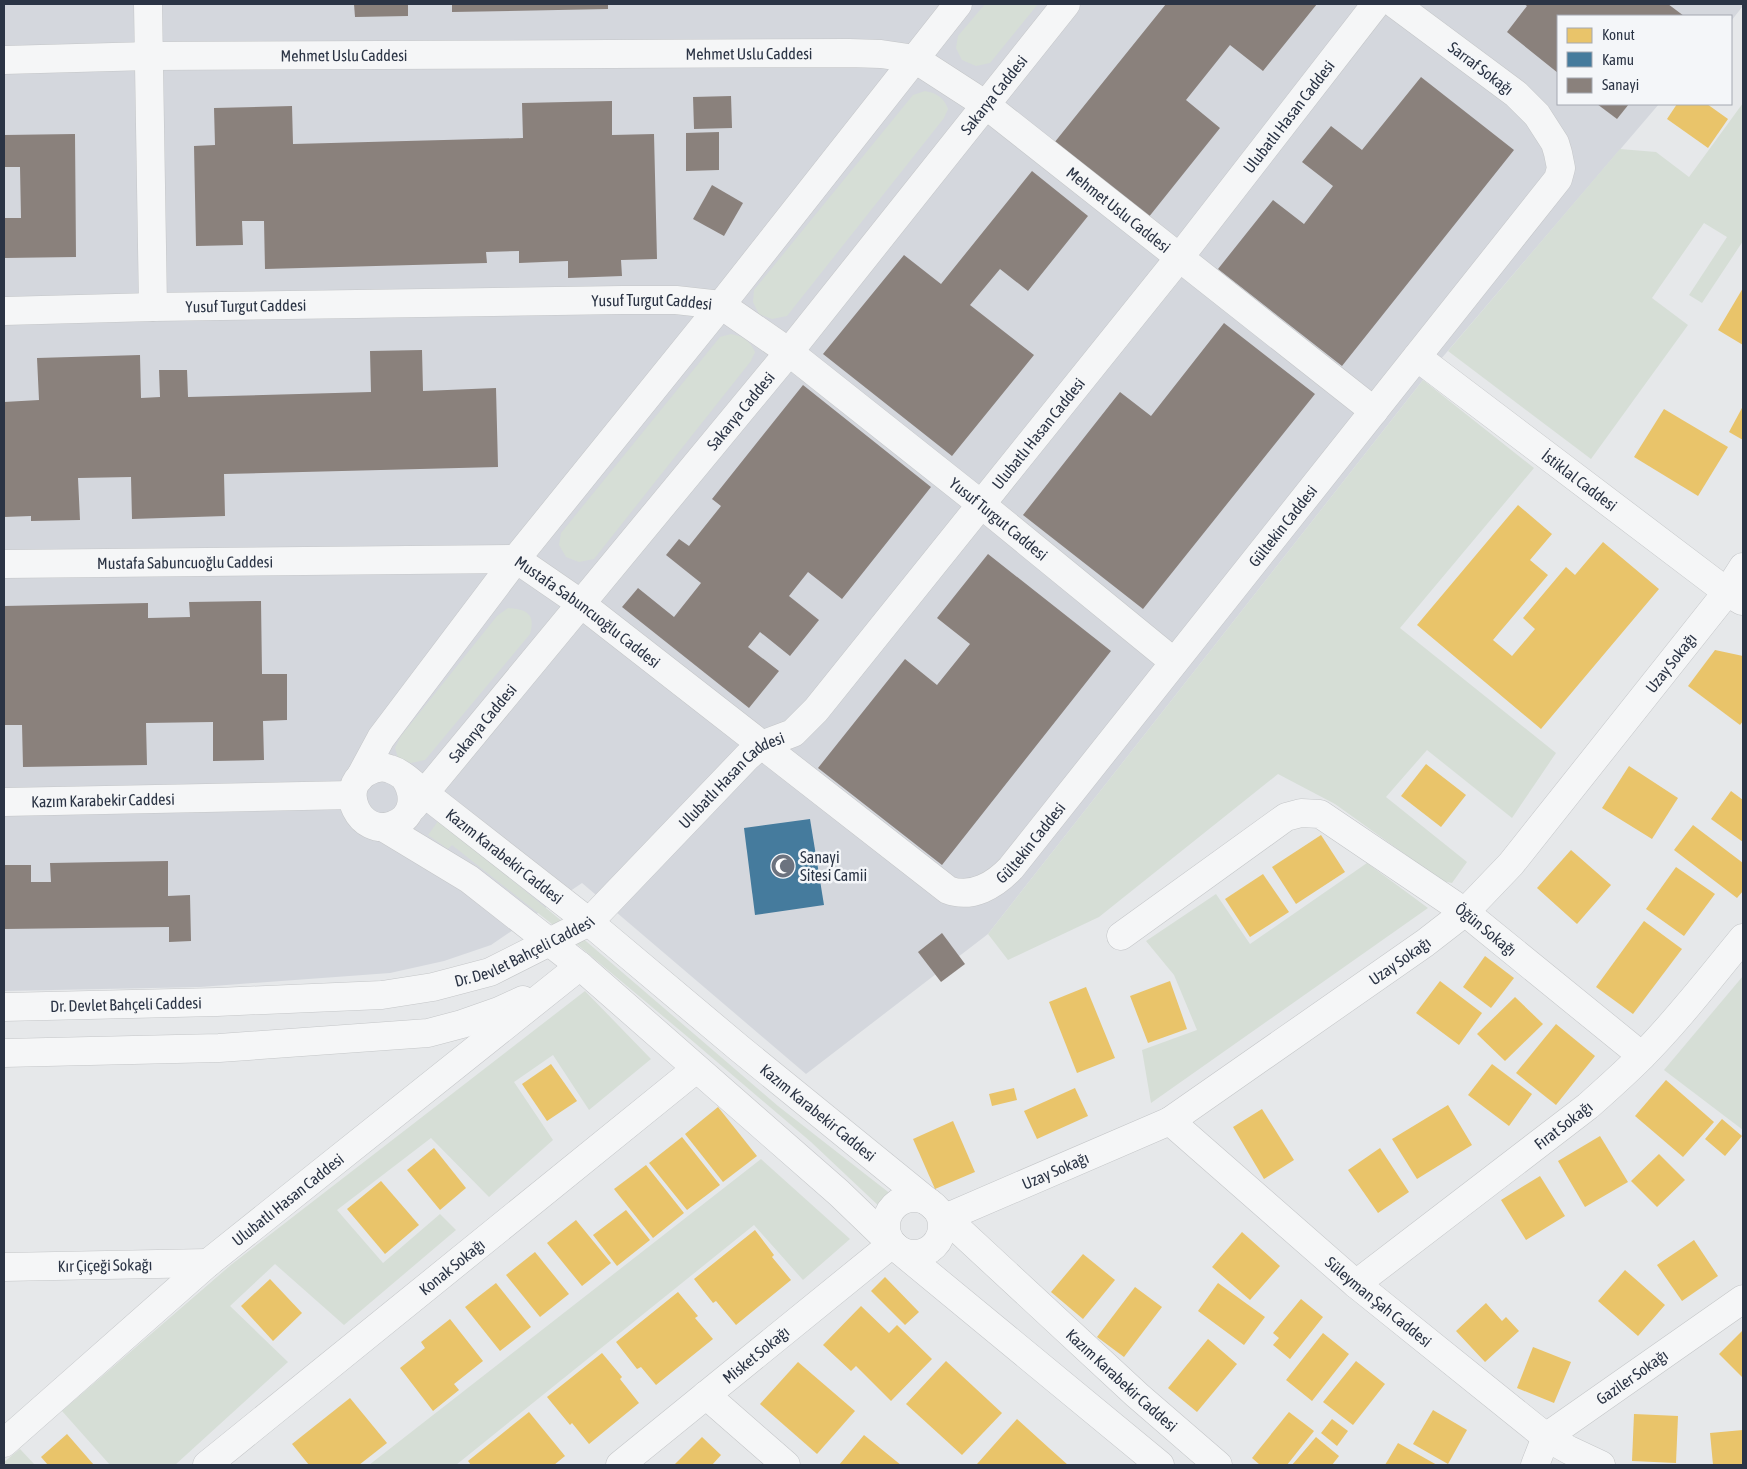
<svg xmlns="http://www.w3.org/2000/svg" width="1747" height="1469" viewBox="0 0 1747 1469" font-family="'Asap Condensed',sans-serif">
	<style>
		.built { fill: #d4d7dd }
		.green { fill: #d6ded6 }
		.homes { fill: #e9c46a }
		.public { fill: #457b9d }
		.industry { fill: #8a817c }
		.lines { fill: none; stroke-linecap: round; stroke-linejoin: round }
		.minor-casing { stroke: #c4c6c8; stroke-width: 29 }
		.minor { stroke: #f5f6f7; stroke-width: 28 }
		.labels { text-anchor: middle; dominant-baseline: central; stroke-width: 5; stroke-linejoin: round; paint-order: stroke }
		.street-label { font-size: 16px; fill: #2b3445; stroke: #f4f6f9 }
		.poi-label { font-size: 16px; fill: #2b3445; stroke: #f4f6f9; text-anchor: start }
	</style>
	<rect width="100%" height="100%" fill="#e6e8ea"/>
	<path class="built" d="M4 4H1743V6L1731 21V16H1558V104H1659L1423 380 988 934 806 1074 582 883 491 945 444 961 390 973 200 987 4 991Z"/>
	<g class="green">
		<path d="M985 4H1038L990 63 976 66 962 60 956 48 958 36Z"/>
		<path d="M925 91C937 93 944 98 948 109L944 118 787 316 772 319 759 314 753 302 754 290 913 95Z"/>
		<path d="M1743 103V241L1702 303 1689 295 1727 237 1704 223 1652 298 1688 325 1591 459 1448 351 1620 149 1656 152 1689 177Z"/>
		<path d="M731 334C743 336 750 341 755 352L751 361 594 559 579 562 566 557 559 545 561 533 720 337Z"/>
		<path d="M1423 380 1534 468 1400 628 1556 753 1512 818 1427 750 1386 797 1467 862 1452 883 1442 881 1335 804 1278 774 1099 917 1008 960 988 934Z"/>
		<path d="M508 608C526 609 536 614 530 634L425 760 411 763 398 758 395 748 401 736 497 616Z"/>
		<path d="M439 820 580 936 778 1106 892 1195 884 1202 881 1208 811 1142 689 1038 572 940 452 845 448 849 428 835Z"/>
		<path d="M1367 863 1428 908 1151 1103 1142 1050 1197 1030 1174 975 1146 941 1216 894 1250 944Z"/>
		<path d="M1743 976V1130L1664 1070Z"/>
		<path d="M585 991 651 1059 589 1110 553 1055 514 1082 553 1140 489 1197 431 1138 337 1210 383 1263 440 1214 456 1230 344 1325 275 1264 230 1306 288 1362 175 1465H110L62 1411 232 1264Z"/>
		<path d="M761 1159 850 1239 803 1280 754 1225 456 1465H369Z"/>
		<path d="M20 1449 35 1465H4V1462Z"/>
	</g>
	<g class="homes">
		<path d="M1677 104H1707L1728 119 1708 148 1667 119Z"/>
		<path d="M1743 288V345L1718 330Z"/>
		<path d="M1743 406V440L1729 432Z"/>
		<path d="M1664 409 1728 447 1698 496 1634 457Z"/>
		<path d="M1518 505 1552 534 1530 560 1548 575 1493 640 1512 656 1535 629 1523 618 1566 567 1575 575 1603 542 1659 589 1541 729 1417 625Z"/>
		<path d="M1715 650 1743 656V721L1740 725 1688 686Z"/>
		<path d="M1426 764 1466 795 1441 827 1401 796Z"/>
		<path d="M1629 766 1678 798 1652 839 1602 808Z"/>
		<path d="M1731 791 1743 800V842L1711 819Z"/>
		<path d="M1693 825 1743 863V891L1737 898 1674 850Z"/>
		<path d="M1321 835 1345 872 1296 904 1272 867Z"/>
		<path d="M1571 850 1611 885 1577 924 1537 888Z"/>
		<path d="M1676 867 1715 894 1684 936 1646 909Z"/>
		<path d="M1263 874 1289 912 1250 937 1225 899Z"/>
		<path d="M1644 921 1682 949 1633 1014 1596 987Z"/>
		<path d="M1485 956 1514 978 1491 1008 1463 987Z"/>
		<path d="M1170 981 1187 1029 1148 1043 1130 996Z"/>
		<path d="M1440 981 1482 1013 1459 1045 1416 1013Z"/>
		<path d="M1086 987 1115 1058 1077 1073 1049 1002Z"/>
		<path d="M1515 997 1543 1024 1505 1061 1477 1034Z"/>
		<path d="M1556 1024 1595 1056 1556 1105 1516 1073Z"/>
		<path d="M551 1064 577 1101 547 1121 522 1084Z"/>
		<path d="M1492 1064 1532 1094 1509 1126 1468 1095Z"/>
		<path d="M1666 1080 1714 1122 1683 1157 1635 1116Z"/>
		<path d="M1014 1088 1017 1100 992 1106 989 1094Z"/>
		<path d="M1075 1088 1088 1116 1037 1139 1024 1111Z"/>
		<path d="M1448 1105 1472 1145 1417 1179 1392 1139Z"/>
		<path d="M718 1107 757 1156 723 1182 685 1134Z"/>
		<path d="M1262 1109 1294 1160 1264 1179 1233 1127Z"/>
		<path d="M1722 1119 1742 1136 1725 1156 1705 1139Z"/>
		<path d="M953 1121 975 1172 935 1189 913 1139Z"/>
		<path d="M1600 1136 1628 1182 1585 1207 1558 1161Z"/>
		<path d="M682 1137 720 1185 687 1210 649 1163Z"/>
		<path d="M434 1148 466 1188 440 1210 407 1170Z"/>
		<path d="M1380 1148 1409 1192 1378 1213 1348 1170Z"/>
		<path d="M1659 1154 1685 1180 1657 1207 1631 1181Z"/>
		<path d="M646 1165 684 1213 653 1238 614 1189Z"/>
		<path d="M1540 1176 1565 1216 1526 1240 1501 1200Z"/>
		<path d="M381 1181 419 1225 385 1254 347 1209Z"/>
		<path d="M626 1210 650 1240 617 1266 593 1235Z"/>
		<path d="M576 1220 611 1263 582 1286 547 1243Z"/>
		<path d="M755 1230 774 1255 772 1257 791 1280 736 1325 716 1301 713 1303 694 1279Z"/>
		<path d="M1242 1232 1280 1266 1250 1300 1212 1267Z"/>
		<path d="M1694 1240 1718 1276 1682 1301 1657 1265Z"/>
		<path d="M535 1252 569 1294 540 1317 506 1275Z"/>
		<path d="M1083 1254 1115 1280 1083 1319 1051 1292Z"/>
		<path d="M1625 1270 1665 1305 1638 1336 1598 1301Z"/>
		<path d="M885 1277 919 1312 905 1325 871 1291Z"/>
		<path d="M270 1279 302 1313 273 1341 241 1306Z"/>
		<path d="M496 1283 531 1327 500 1351 465 1307Z"/>
		<path d="M1218 1283 1265 1317 1244 1345 1198 1311Z"/>
		<path d="M1135 1287 1162 1307 1124 1357 1097 1337Z"/>
		<path d="M678 1292 698 1316 695 1318 713 1339 656 1385 641 1367 637 1369 616 1342Z"/>
		<path d="M1301 1299 1323 1317 1290 1359 1273 1345 1279 1338 1273 1333Z"/>
		<path d="M1486 1303 1502 1321 1506 1317 1519 1331 1485 1362 1456 1331Z"/>
		<path d="M861 1306 889 1333 897 1325 932 1359 891 1401 856 1366 851 1371 823 1345Z"/>
		<path d="M450 1319 483 1361 454 1384 459 1390 433 1411 400 1368 425 1348 421 1342Z"/>
		<path d="M1743 1330V1378L1719 1354Z"/>
		<path d="M1323 1333 1349 1354 1312 1401 1286 1380Z"/>
		<path d="M1208 1339 1237 1364 1197 1412 1168 1388Z"/>
		<path d="M1533 1347 1571 1362 1554 1403 1517 1388Z"/>
		<path d="M602 1353 622 1377 620 1379 639 1403 589 1444 572 1423 570 1425 547 1397Z"/>
		<path d="M946 1361 1002 1413 962 1455 906 1404Z"/>
		<path d="M1356 1361 1385 1384 1353 1425 1323 1402Z"/>
		<path d="M798 1362 855 1411 817 1454 760 1404Z"/>
		<path d="M350 1398 387 1443 359 1465H309L292 1444Z"/>
		<path d="M1433 1410 1467 1430 1448 1464 1413 1444Z"/>
		<path d="M529 1412 565 1456 554 1465H471L468 1461Z"/>
		<path d="M1289 1412 1314 1431 1287 1465H1260L1252 1458Z"/>
		<path d="M1634 1414 1678 1416 1676 1463 1632 1461Z"/>
		<path d="M1017 1419 1049 1448 1068 1465H979L977 1464Z"/>
		<path d="M1332 1419 1348 1431 1337 1446 1321 1433Z"/>
		<path d="M1743 1430V1465H1713L1710 1433Z"/>
		<path d="M67 1434 94 1465H48L41 1457Z"/>
		<path d="M864 1435 896 1461 901 1465H839Z"/>
		<path d="M702 1437 721 1455 712 1465H674Z"/>
		<path d="M1316 1437 1339 1456 1332 1465H1292Z"/>
		<path d="M1398 1443 1437 1465H1385Z"/>
	</g>
	<path class="public" d="M810 819 824 905 755 915 744 828Z"/>
	<g class="industry">
		<path d="M354 4H408V16L355 17Z"/>
		<path d="M452 4H608V9L452 12Z"/>
		<path d="M1166 4H1317L1263 71 1230 45 1186 100 1220 128 1148 218 1054 143Z"/>
		<path d="M1524 4H1668L1684 16H1558V73L1507 32 1527 6Z"/>
		<path d="M1421 77 1514 150 1342 366 1218 269 1273 200 1304 224 1333 186 1302 162 1331 126 1362 150Z"/>
		<path d="M731 96 732 128 694 129 693 97Z"/>
		<path d="M612 101V135L654 134 657 259 621 260 622 276 568 278V261L519 263V251L486 252 487 263 265 269 264 221H242L243 245 196 246 194 146 215 145 214 108 292 106 293 144 523 138 522 103Z"/>
		<path d="M1597 104H1629L1617 119Z"/>
		<path d="M719 132V170L686 171V133Z"/>
		<path d="M75 134 76 257 4 258V218H21L20 167H4V135Z"/>
		<path d="M1032 171 1088 216 1028 291 1000 269 970 305 1034 355 952 456 823 354 904 255 941 284Z"/>
		<path d="M712 185 743 203 724 236 693 219Z"/>
		<path d="M1224 323 1315 394 1143 609 1023 515 1120 392 1151 416Z"/>
		<path d="M422 350 423 391 496 388 498 467 224 474 225 516 132 519 131 477 78 478 80 520 31 521V516L4 517V402L39 400 37 358 140 355 141 398 160 397 159 370H187L188 397 371 392 370 351Z"/>
		<path d="M803 385 931 487 842 599 808 572 789 596 819 620 790 656 760 632 748 647 779 671 749 708 622 607 638 588 674 617 701 583 666 555 679 539 689 546 721 506 712 499Z"/>
		<path d="M988 554 1111 651 942 865 818 768 905 659 937 685 970 644 937 618Z"/>
		<path d="M261 601 262 674H287V720L263 721 264 760 213 761V722L146 723 147 765 23 767 22 725H4V606L148 603V618L190 617 189 602Z"/>
		<path d="M168 861V896L190 895 191 941 169 942V927L4 929V865H31V882H51L50 863Z"/>
		<path d="M942 933 965 964 941 982 918 952Z"/>
	</g>
	<g class="lines">
		<defs>
			<g id="minor">
				<path d="M148 4 153 307"/>
				<path id="s1" d="M4 60 149 56 849 53 881 54 915 59 986 105 1374 411"/>
				<path id="s2" d="M4 311 153 307 622 300H676L721 305 789 352 982 505 1174 662"/>
				<path id="s3" d="M1417 357 1727 592 1742 601"/>
				<path id="s4" d="M4 564 516 559 580 603 948 890C972 899 995 885 1011 868L1558 179 1561 168 1558 153 1555 143 1537 115 1516 94 1395 4"/>
				<path id="s5" d="M404 777C416 794 415 817 393 825 360 838 336 788 367 772 374 768 382 766 390 769 403 773 414 785 424 793L589 922 739 1048 932 1205 1137 1395 1218 1465"/>
				<path d="M359 779 381 738 516 559 721 305 958 4"/>
				<path id="s6" d="M4 802 352 795"/>
				<path id="s7" d="M413 807 789 352 1066 4"/>
				<path d="M383 827 469 879 580 966 839 1193 892 1244 1160 1465"/>
				<path id="s8" d="M1121 936 1286 817 1301 813 1320 814 1465 912 1642 1056"/>
				<path id="s9" d="M4 1007 217 1002 382 995 433 987 490 972 589 922 747 757 761 745 793 733 816 710 1179 258 1376 4"/>
				<path d="M4 1053 219 1048 428 1033 462 1024 499 1011 523 1000"/>
				<path id="s10" d="M1170 1121 1356 1284 1546 1437 1569 1450 1601 1465"/>
				<circle cx="914" cy="1226" r="28"/>
				<path id="s11" d="M945 1218 1170 1121 1425 943 1465 912 1511 864 1727 592 1743 567"/>
				<path id="s12" d="M4 1267 208 1263"/>
				<path id="s13" d="M1356 1284 1588 1106C1606 1090 1624 1074 1641 1057 1678 1020 1710 978 1743 938"/>
				<path d="M706 1395 786 1465"/>
				<path id="s14" d="M4 1443 208 1263 580 966"/>
				<path id="s15" d="M207 1465 696 1069"/>
				<path id="s16" d="M620 1465 892 1244"/>
				<path id="s17" d="M1535 1465 1546 1437 1743 1299"/>
			</g>
		</defs>
		<use href="#minor" class="minor-casing"/>
		<use href="#minor" class="minor"/>
	</g>
	<defs>
		<symbol id="mosque-disc" viewBox="-11 -11 22 22"><circle r="9.5" fill="#6c737f" stroke="#f4f6f9"/><path d="M3.5-4.9A6 6 0 1 0 3.5 4.9A5 5 0 1 1 3.5-4.9Z" fill="#fff"/></symbol>
	</defs>
	<g fill-rule="evenodd">
		<use href="#mosque-disc" x="769" y="852" width="28" height="28"/>
	</g>
	<g class="labels">
		<g class="street-label">
			<text stroke="none"><textPath href="#s1" startOffset="745">Mehmet Uslu Caddesi</textPath></text>
			<text stroke="none"><textPath href="#s1" startOffset="340">Mehmet Uslu Caddesi</textPath></text>
			<text transform="translate(1481 68) rotate(37)">Sarraf Sokağı</text>
			<text stroke="none"><textPath href="#s7" startOffset="919">Sakarya Caddesi</textPath></text>
			<text stroke="none"><textPath href="#s9" startOffset="1672">Ulubatlı Hasan Caddesi</textPath></text>
			<text stroke="none"><textPath href="#s1" startOffset="1165">Mehmet Uslu Caddesi</textPath></text>
			<text stroke="none"><textPath href="#s2" startOffset="648">Yusuf Turgut Caddesi</textPath></text>
			<text stroke="none"><textPath href="#s2" startOffset="242">Yusuf Turgut Caddesi</textPath></text>
			<text stroke="none"><textPath href="#s7" startOffset="514">Sakarya Caddesi</textPath></text>
			<text stroke="none"><textPath href="#s9" startOffset="1268">Ulubatlı Hasan Caddesi</textPath></text>
			<text stroke="none"><textPath href="#s3" startOffset="204">İstiklal Caddesi</textPath></text>
			<text stroke="none"><textPath href="#s2" startOffset="1068">Yusuf Turgut Caddesi</textPath></text>
			<text stroke="none"><textPath href="#s4" startOffset="1564">Gültekin Caddesi</textPath></text>
			<text stroke="none"><textPath href="#s4" startOffset="181">Mustafa Sabuncuoğlu Caddesi</textPath></text>
			<text stroke="none"><textPath href="#s4" startOffset="601">Mustafa Sabuncuoğlu Caddesi</textPath></text>
			<text stroke="none"><textPath href="#s11" startOffset="930">Uzay Sokağı</textPath></text>
			<text stroke="none"><textPath href="#s7" startOffset="109">Sakarya Caddesi</textPath></text>
			<text stroke="none"><textPath href="#s9" startOffset="802">Ulubatlı Hasan Caddesi</textPath></text>
			<text stroke="none"><textPath href="#s6" startOffset="99">Kazım Karabekir Caddesi</textPath></text>
			<text stroke="none"><textPath href="#s4" startOffset="1159">Gültekin Caddesi</textPath></text>
			<text stroke="none"><textPath href="#s5" startOffset="314">Kazım Karabekir Caddesi</textPath></text>
			<text stroke="none"><textPath href="#s8" startOffset="440">Öğün Sokağı</textPath></text>
			<text stroke="none"><textPath href="#s9" startOffset="528">Dr. Devlet Bahçeli Caddesi</textPath></text>
			<text stroke="none"><textPath href="#s11" startOffset="525">Uzay Sokağı</textPath></text>
			<text stroke="none"><textPath href="#s9" startOffset="122">Dr. Devlet Bahçeli Caddesi</textPath></text>
			<text stroke="none"><textPath href="#s5" startOffset="719">Kazım Karabekir Caddesi</textPath></text>
			<text stroke="none"><textPath href="#s13" startOffset="261">Fırat Sokağı</textPath></text>
			<text stroke="none"><textPath href="#s11" startOffset="120">Uzay Sokağı</textPath></text>
			<text stroke="none"><textPath href="#s14" startOffset="374">Ulubatlı Hasan Caddesi</textPath></text>
			<text stroke="none"><textPath href="#s12" startOffset="101">Kır Çiçeği Sokağı</textPath></text>
			<text stroke="none"><textPath href="#s15" startOffset="315">Konak Sokağı</textPath></text>
			<text stroke="none"><textPath href="#s10" startOffset="276">Süleyman Şah Caddesi</textPath></text>
			<text stroke="none"><textPath href="#s16" startOffset="175">Misket Sokağı</textPath></text>
			<text stroke="none"><textPath href="#s17" startOffset="135">Gaziler Sokağı</textPath></text>
			<text stroke="none"><textPath href="#s5" startOffset="1124">Kazım Karabekir Caddesi</textPath></text>
		</g>
		<g class="poi-label">
			<text x="800" y="857">Sanayi<tspan x="800" dy="18">Sitesi Camii</tspan></text>
		</g>
	</g>
	<rect width="1747" height="1469" fill="none" stroke="#2b3445" stroke-width="10"/>
	<rect x="1557" y="15" width="175" height="90" fill="#f4f6f9" stroke="#a4a8b1"/>
	<rect x="1567" y="28" width="25" height="15" fill="#e9c46a" stroke="#a4a8b1"/>
	<text x="1602" y="40" font-size="15" fill="#2b3445">Konut</text>
	<rect x="1567" y="52" width="25" height="15" fill="#457b9d" stroke="#a4a8b1"/>
	<text x="1602" y="65" font-size="15" fill="#2b3445">Kamu</text>
	<rect x="1567" y="78" width="25" height="15" fill="#8a817c" stroke="#a4a8b1"/>
	<text x="1602" y="90" font-size="15" fill="#2b3445">Sanayi</text>
</svg>
